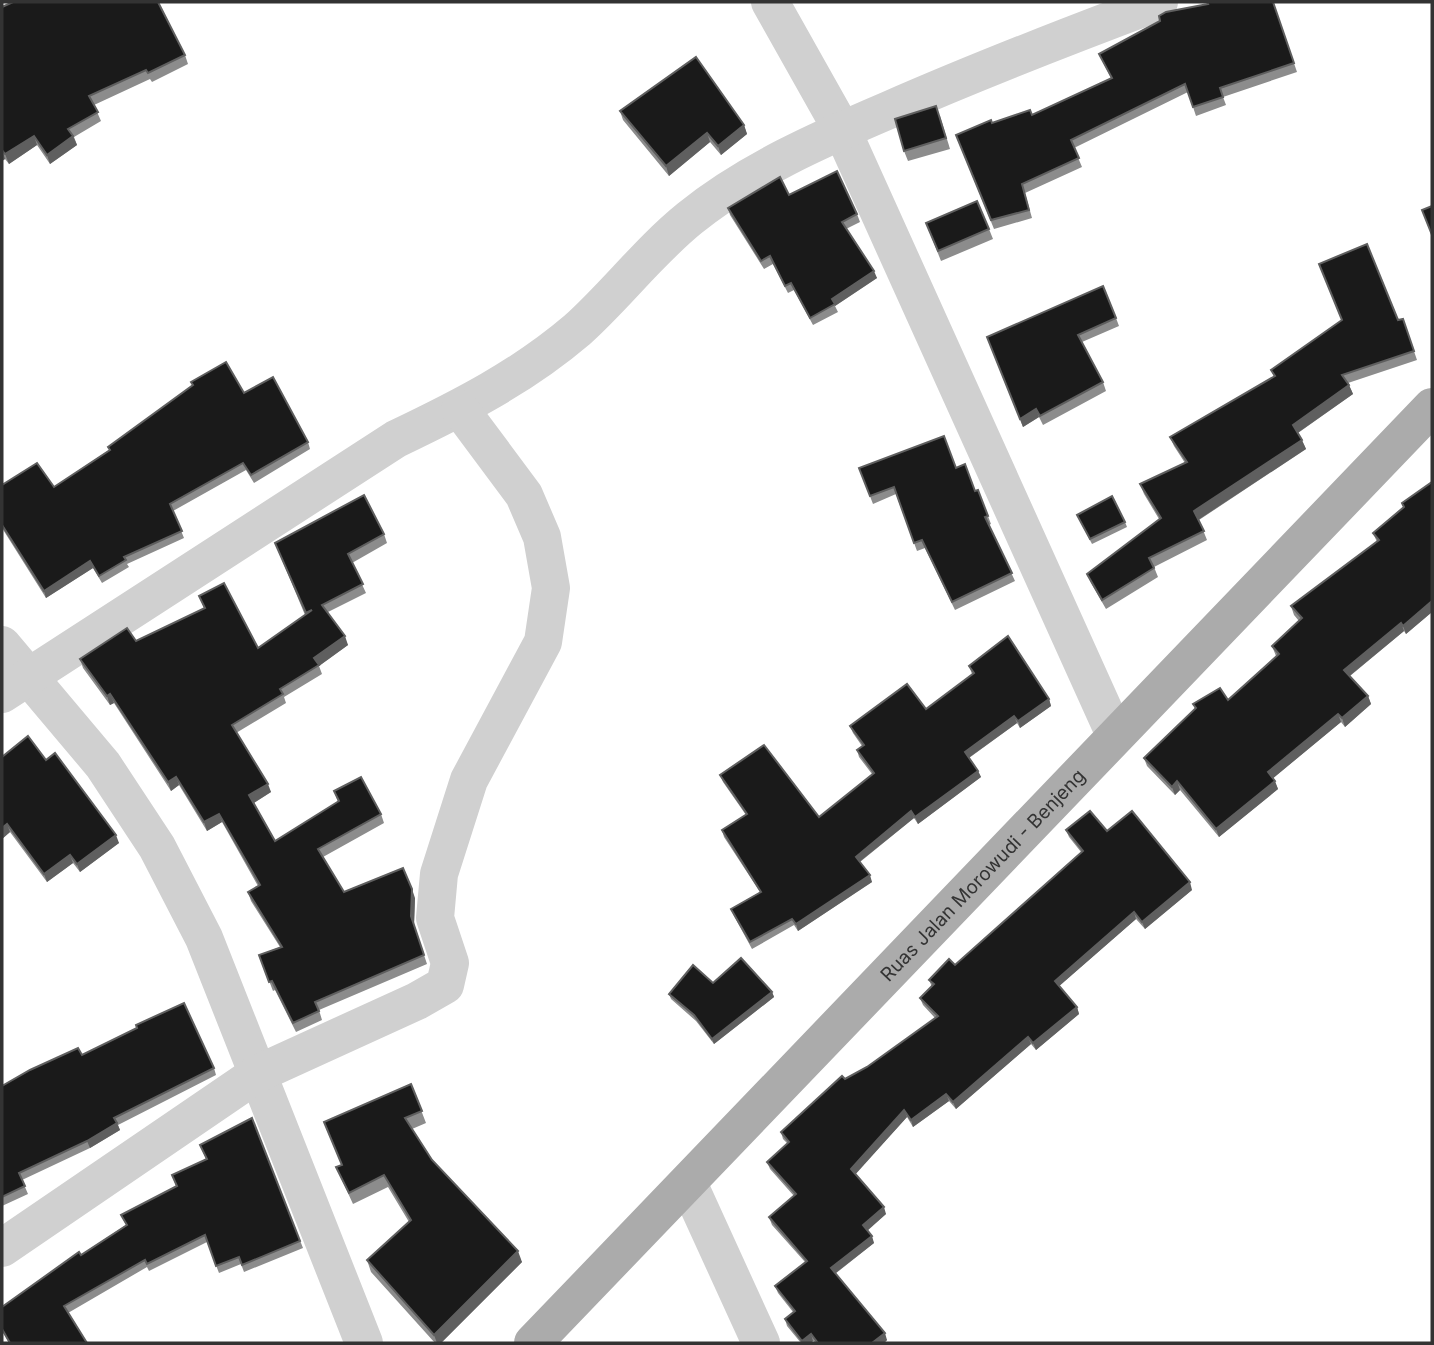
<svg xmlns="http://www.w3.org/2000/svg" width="1434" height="1345" viewBox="0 0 1434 1345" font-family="Inter,sans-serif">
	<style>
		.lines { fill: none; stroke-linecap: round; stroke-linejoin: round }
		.minor { stroke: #d0d0d0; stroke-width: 38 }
		.major { stroke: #ababab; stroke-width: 38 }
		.wall { fill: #8c8c8c }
		.shaded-wall { fill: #5f5f5f }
		.building { fill: #1a1a1a; stroke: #5f5f5f; stroke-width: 2 }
		.labels { text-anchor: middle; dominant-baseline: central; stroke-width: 7; stroke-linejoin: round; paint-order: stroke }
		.street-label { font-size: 19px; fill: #333; stroke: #fff }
	</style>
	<rect width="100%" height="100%" fill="#fff"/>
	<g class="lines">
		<g class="minor">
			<path d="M770 2 842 130 1115 735"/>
			<path d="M2 645 103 765 157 847 204 938 364 1343"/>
			<path d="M2 694 396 439C461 408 522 377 577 330 616 295 649 251 690 218 748 171 821 139 889 110 978 71 1068 36 1159 2"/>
			<path d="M688 1183 761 1343"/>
			<path d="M2 1248 257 1074 417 1001 445 985 450 963 435 918 439 874 469 780 543 642 551 588 542 537 524 495 460 409"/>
		</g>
		<path class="major" id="s1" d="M533 1343 1432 407"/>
	</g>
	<g class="wall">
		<path d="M1273 2 1297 72 1223 97 1226 105 1196 116 1188 92 1074 148 1082 167 1025 193 1032 218 994 229 956 135 992 123 1032 115 1111 78 1099 54Z"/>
		<path d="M2 7 185 55 188 64 152 82 150 79 94 105 101 121 74 137 77 145 50 164 37 145 9 164 5 159 2 161Z"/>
		<path d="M620 111 744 125 747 134 721 155 710 142 669 176 623 120Z"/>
		<path d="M940 116 950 149 908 161 904 151Z"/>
		<path d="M789 195 857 214 860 222 846 229 877 278 835 306 838 312 813 325 794 290 788 293 773 264 764 269 730 215 728 208Z"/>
		<path d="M926 223 989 229 993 239 941 261Z"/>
		<path d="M1116 318 1119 326 1082 342 1103 382 1106 391 1043 425 1039 417 1023 427 987 337Z"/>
		<path d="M1403 319 1417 360 1348 383 1353 394 1298 433 1306 449 1199 520 1207 540 1154 567 1158 577 1106 609 1091 583 1087 574 1159 519 1144 494 1140 484 1185 463 1174 446 1170 437 1274 377 1271 370Z"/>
		<path d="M191 382 244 393 308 442 310 449 254 483 246 470 173 511 184 538 127 564 129 567 102 583 93 568 46 598 2 528V485L54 487 109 450 108 447 192 386Z"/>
		<path d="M859 468H956L975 491 978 490 991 524 989 525 1015 581 955 610 925 548 917 551 896 494 873 504Z"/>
		<path d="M1432 482V612L1406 634 1404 631 1350 676 1368 696 1371 704 1345 727 1341 722 1273 778 1278 789 1219 837 1180 790 1175 795 1147 766 1144 758 1195 709 1193 704 1228 700 1276 656 1272 646 1299 621 1294 615 1291 606 1377 542 1373 533 1403 507 1402 503Z"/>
		<path d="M1077 515 1125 522 1127 527 1092 544Z"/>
		<path d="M384 534 387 543 352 563 366 593 328 612 348 645 319 666 322 674 284 697 286 703 236 733 271 792 254 803 275 841 338 802 334 791 381 814 384 823 323 857 344 892 415 898 414 925 427 964 319 1010 322 1020 296 1032 275 990 273 991 259 955 280 947 251 901 248 892 258 886 222 822 207 831 179 785 171 791 114 703 110 705 83 668 80 659 136 641 204 608 199 596 258 648 305 615 275 543Z"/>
		<path d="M969 666 1049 699 1051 706 1020 728 1017 723 969 758 978 771 981 777 918 824 914 818 860 862 872 882 798 931 794 925 752 949 734 916 731 909 760 892 724 837 722 830 746 815 723 782 720 775 819 817 872 774 859 757 857 750 862 746 853 733 850 726 926 709 972 674Z"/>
		<path d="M2 757 46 760 119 843 80 872 73 863 47 882 10 832 2 839Z"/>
		<path d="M1066 830 1107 831 1192 890 1145 929 1136 919 1059 986 1077 1007 1079 1014 1036 1050 1031 1044 956 1109 949 1101 913 1127 907 1117 855 1174 886 1214 867 1230 874 1243 835 1274 887 1340 884 1343H815L813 1341 811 1343H801L787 1326 785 1319 793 1312 778 1293 775 1286 805 1262 772 1225 769 1217 794 1196 770 1169 767 1162 788 1144 783 1139 781 1132 845 1079 867 1067 935 1018 923 1005 920 998 932 987 929 980 955 965 1081 852 1069 837Z"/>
		<path d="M713 983 772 992 774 997 714 1044 696 1021 671 999 669 994Z"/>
		<path d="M82 1055 214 1068 216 1075 118 1125 120 1130 90 1148 22 1180 28 1194 2 1206V1086Z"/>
		<path d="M411 1084 426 1123 412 1129 432 1160 522 1262 441 1343H435L371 1272 367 1260 409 1222 388 1187 353 1204 336 1167 342 1165 324 1122Z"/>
		<path d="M252 1118 303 1248 244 1272 241 1264 219 1273 207 1242 149 1271 147 1267 68 1313 87 1343H9L2 1331V1307L126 1225 121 1215 176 1186 172 1175 206 1159 200 1145Z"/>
	</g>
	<g class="shaded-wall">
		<path d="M744 125 747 134 721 155 718 146Z"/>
		<path d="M707 133 710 142 669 176 666 166Z"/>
		<path d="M34 136 37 145 9 164 5 154Z"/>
		<path d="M73 136 77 145 50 164 47 155Z"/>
		<path d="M2 149 5 159 2 161Z"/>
		<path d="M874 271 877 278 835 306 832 299Z"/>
		<path d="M1349 385 1353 394 1296 434 1293 425Z"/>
		<path d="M1036 409 1039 417 1023 427 1020 419Z"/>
		<path d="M1302 440 1306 449 1198 520 1194 511Z"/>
		<path d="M90 561 93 568 46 598 44 591Z"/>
		<path d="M1432 601V612L1406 634 1403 626Z"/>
		<path d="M1401 623 1404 631 1347 678 1344 670Z"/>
		<path d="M345 636 348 645 319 666 314 658Z"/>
		<path d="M110 694 114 703 110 705 107 696Z"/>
		<path d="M1368 696 1371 704 1345 727 1342 718Z"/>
		<path d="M1049 699 1051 706 1020 728 1018 721Z"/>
		<path d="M1338 714 1341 722 1271 780 1268 772Z"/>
		<path d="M1014 716 1017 723 967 759 965 752Z"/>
		<path d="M978 771 981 777 918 824 915 817Z"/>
		<path d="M176 777 179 785 171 791 168 782Z"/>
		<path d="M1177 781 1180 790 1175 795 1172 787Z"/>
		<path d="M1275 781 1278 789 1219 837 1216 829Z"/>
		<path d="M268 784 271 792 252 804 249 795Z"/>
		<path d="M911 811 914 818 858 863 856 857Z"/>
		<path d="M219 814 222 822 207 831 204 822Z"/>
		<path d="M7 824 10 832 2 839V828Z"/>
		<path d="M116 835 119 843 80 872 77 864Z"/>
		<path d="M70 855 73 863 47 882 44 874Z"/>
		<path d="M870 875 872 882 798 931 796 924Z"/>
		<path d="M1190 882 1192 890 1145 929 1142 922Z"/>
		<path d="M412 889 415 898 414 925 427 964 411 916Z"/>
		<path d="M1134 912 1136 919 1057 988 1055 981Z"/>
		<path d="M772 992 774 997 714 1044 712 1039Z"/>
		<path d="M1077 1007 1079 1014 1036 1050 1033 1043Z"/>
		<path d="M1028 1037 1031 1044 956 1109 953 1102Z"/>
		<path d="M946 1094 949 1101 913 1127 911 1120Z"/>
		<path d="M904 1110 907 1117 854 1176 851 1169Z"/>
		<path d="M117 1123 120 1130 90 1148 87 1141Z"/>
		<path d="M884 1207 886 1214 866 1232 863 1225Z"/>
		<path d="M872 1236 874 1243 833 1275 831 1268Z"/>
		<path d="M518 1251 522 1262 441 1343H437L434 1335Z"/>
		<path d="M885 1333 887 1340 884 1343H872Z"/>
		<path d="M811 1334 813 1341 811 1343H803L802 1341Z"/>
	</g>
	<g class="building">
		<path d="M13 2H158L185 55 148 73 146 70 89 96 98 112 68 129 73 136 47 155 34 136 5 154 2 150V7Z"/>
		<path d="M1207 2H1273L1294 63 1220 88 1223 97 1193 107 1185 84 1071 140 1079 158 1022 184 1029 210 991 220 956 135 991 120 992 123 1030 110 1032 115 1112 78 1099 54 1160 21 1159 16 1166 12 1208 4Z"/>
		<path d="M696 57 744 125 718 146 707 133 666 166 620 111Z"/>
		<path d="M936 106 946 138 904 151 895 119Z"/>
		<path d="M837 171 857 214 842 222 874 271 832 299 835 304 810 318 791 283 785 286 770 256 761 261 728 208 780 177 789 195Z"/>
		<path d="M977 201 989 229 938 251 926 223Z"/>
		<path d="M1432 206V235L1422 210Z"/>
		<path d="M1367 244 1398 320 1403 319 1414 351 1342 375 1349 385 1293 425 1302 440 1194 511 1204 531 1149 558 1154 568 1102 600 1087 574 1161 518 1140 484 1187 462 1170 437 1275 376 1271 370 1342 320 1319 264Z"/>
		<path d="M1103 286 1116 318 1078 335 1103 382 1040 416 1036 409 1020 419 987 337Z"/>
		<path d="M226 362 244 393 273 377 308 442 251 475 243 463 170 504 182 531 124 557 126 560 99 576 90 561 44 591 2 525V485L37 463 54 487 110 450 108 447 193 385 191 382Z"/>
		<path d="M944 436 956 468 965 464 975 491 978 490 988 516 985 517 1012 573 952 602 922 540 914 543 894 487 870 496 859 468Z"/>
		<path d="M1432 482V601L1403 626 1401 623 1344 670 1368 696 1342 718 1338 714 1268 772 1275 781 1216 829 1177 781 1172 787 1144 758 1196 708 1193 704 1220 688 1228 700 1279 654 1272 646 1302 618 1291 606 1379 540 1373 533 1404 507 1402 503Z"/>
		<path d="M364 495 384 534 348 554 363 584 322 605 345 636 314 658 319 665 280 689 283 694 232 725 268 784 249 795 275 841 339 801 334 791 361 777 381 814 318 849 344 892 403 868 412 889 411 916 424 955 315 1002 319 1011 293 1023 272 981 269 982 259 955 282 947 248 892 260 885 219 814 204 822 176 777 168 782 110 694 107 696 80 659 127 628 136 641 205 608 199 596 224 583 258 648 312 610 306 613 275 543Z"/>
		<path d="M1112 496 1125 522 1090 539 1077 515Z"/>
		<path d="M1008 636 1049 699 1018 721 1014 716 965 752 978 771 915 817 911 811 856 857 870 875 796 924 792 919 750 942 731 909 761 892 722 830 747 814 720 775 764 745 819 817 874 773 857 750 864 745 850 726 907 684 926 709 974 673 969 666Z"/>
		<path d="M28 736 46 760 55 753 116 835 77 864 70 855 44 874 7 824 2 828V757Z"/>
		<path d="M1090 811 1107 831 1132 811 1190 882 1142 922 1134 912 1055 981 1077 1007 1033 1043 1028 1037 953 1102 946 1094 911 1120 904 1110 851 1169 884 1207 863 1225 872 1236 831 1268 885 1333 872 1343H818L811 1334 802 1341 785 1319 795 1311 775 1286 807 1261 769 1217 796 1194 767 1162 789 1142 781 1132 842 1076 845 1079 867 1067 938 1016 920 998 934 984 929 980 949 959 955 965 1083 851 1066 830Z"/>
		<path d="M741 958 772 992 712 1039 694 1015 669 994 693 965 713 983Z"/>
		<path d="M184 1003 214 1068 114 1118 117 1123 87 1141 19 1173 25 1186 2 1197V1086L30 1070 78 1048 82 1055 137 1028 136 1025Z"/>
		<path d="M411 1084 422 1111 405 1118 432 1160 518 1251 434 1335 367 1260 411 1220 384 1175 349 1193 336 1167 342 1165 324 1122Z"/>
		<path d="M252 1118 300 1241 242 1265 239 1257 216 1266 205 1235 147 1264 145 1260 64 1306 87 1343H10L2 1329V1307L79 1252 81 1255 127 1225 121 1215 177 1186 172 1175 207 1159 200 1145Z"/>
	</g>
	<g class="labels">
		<g class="street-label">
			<text stroke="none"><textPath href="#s1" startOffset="649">Ruas Jalan Morowudi - Benjeng</textPath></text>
		</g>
	</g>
	<rect width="1434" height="1345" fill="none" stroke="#333333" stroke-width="7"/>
</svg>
